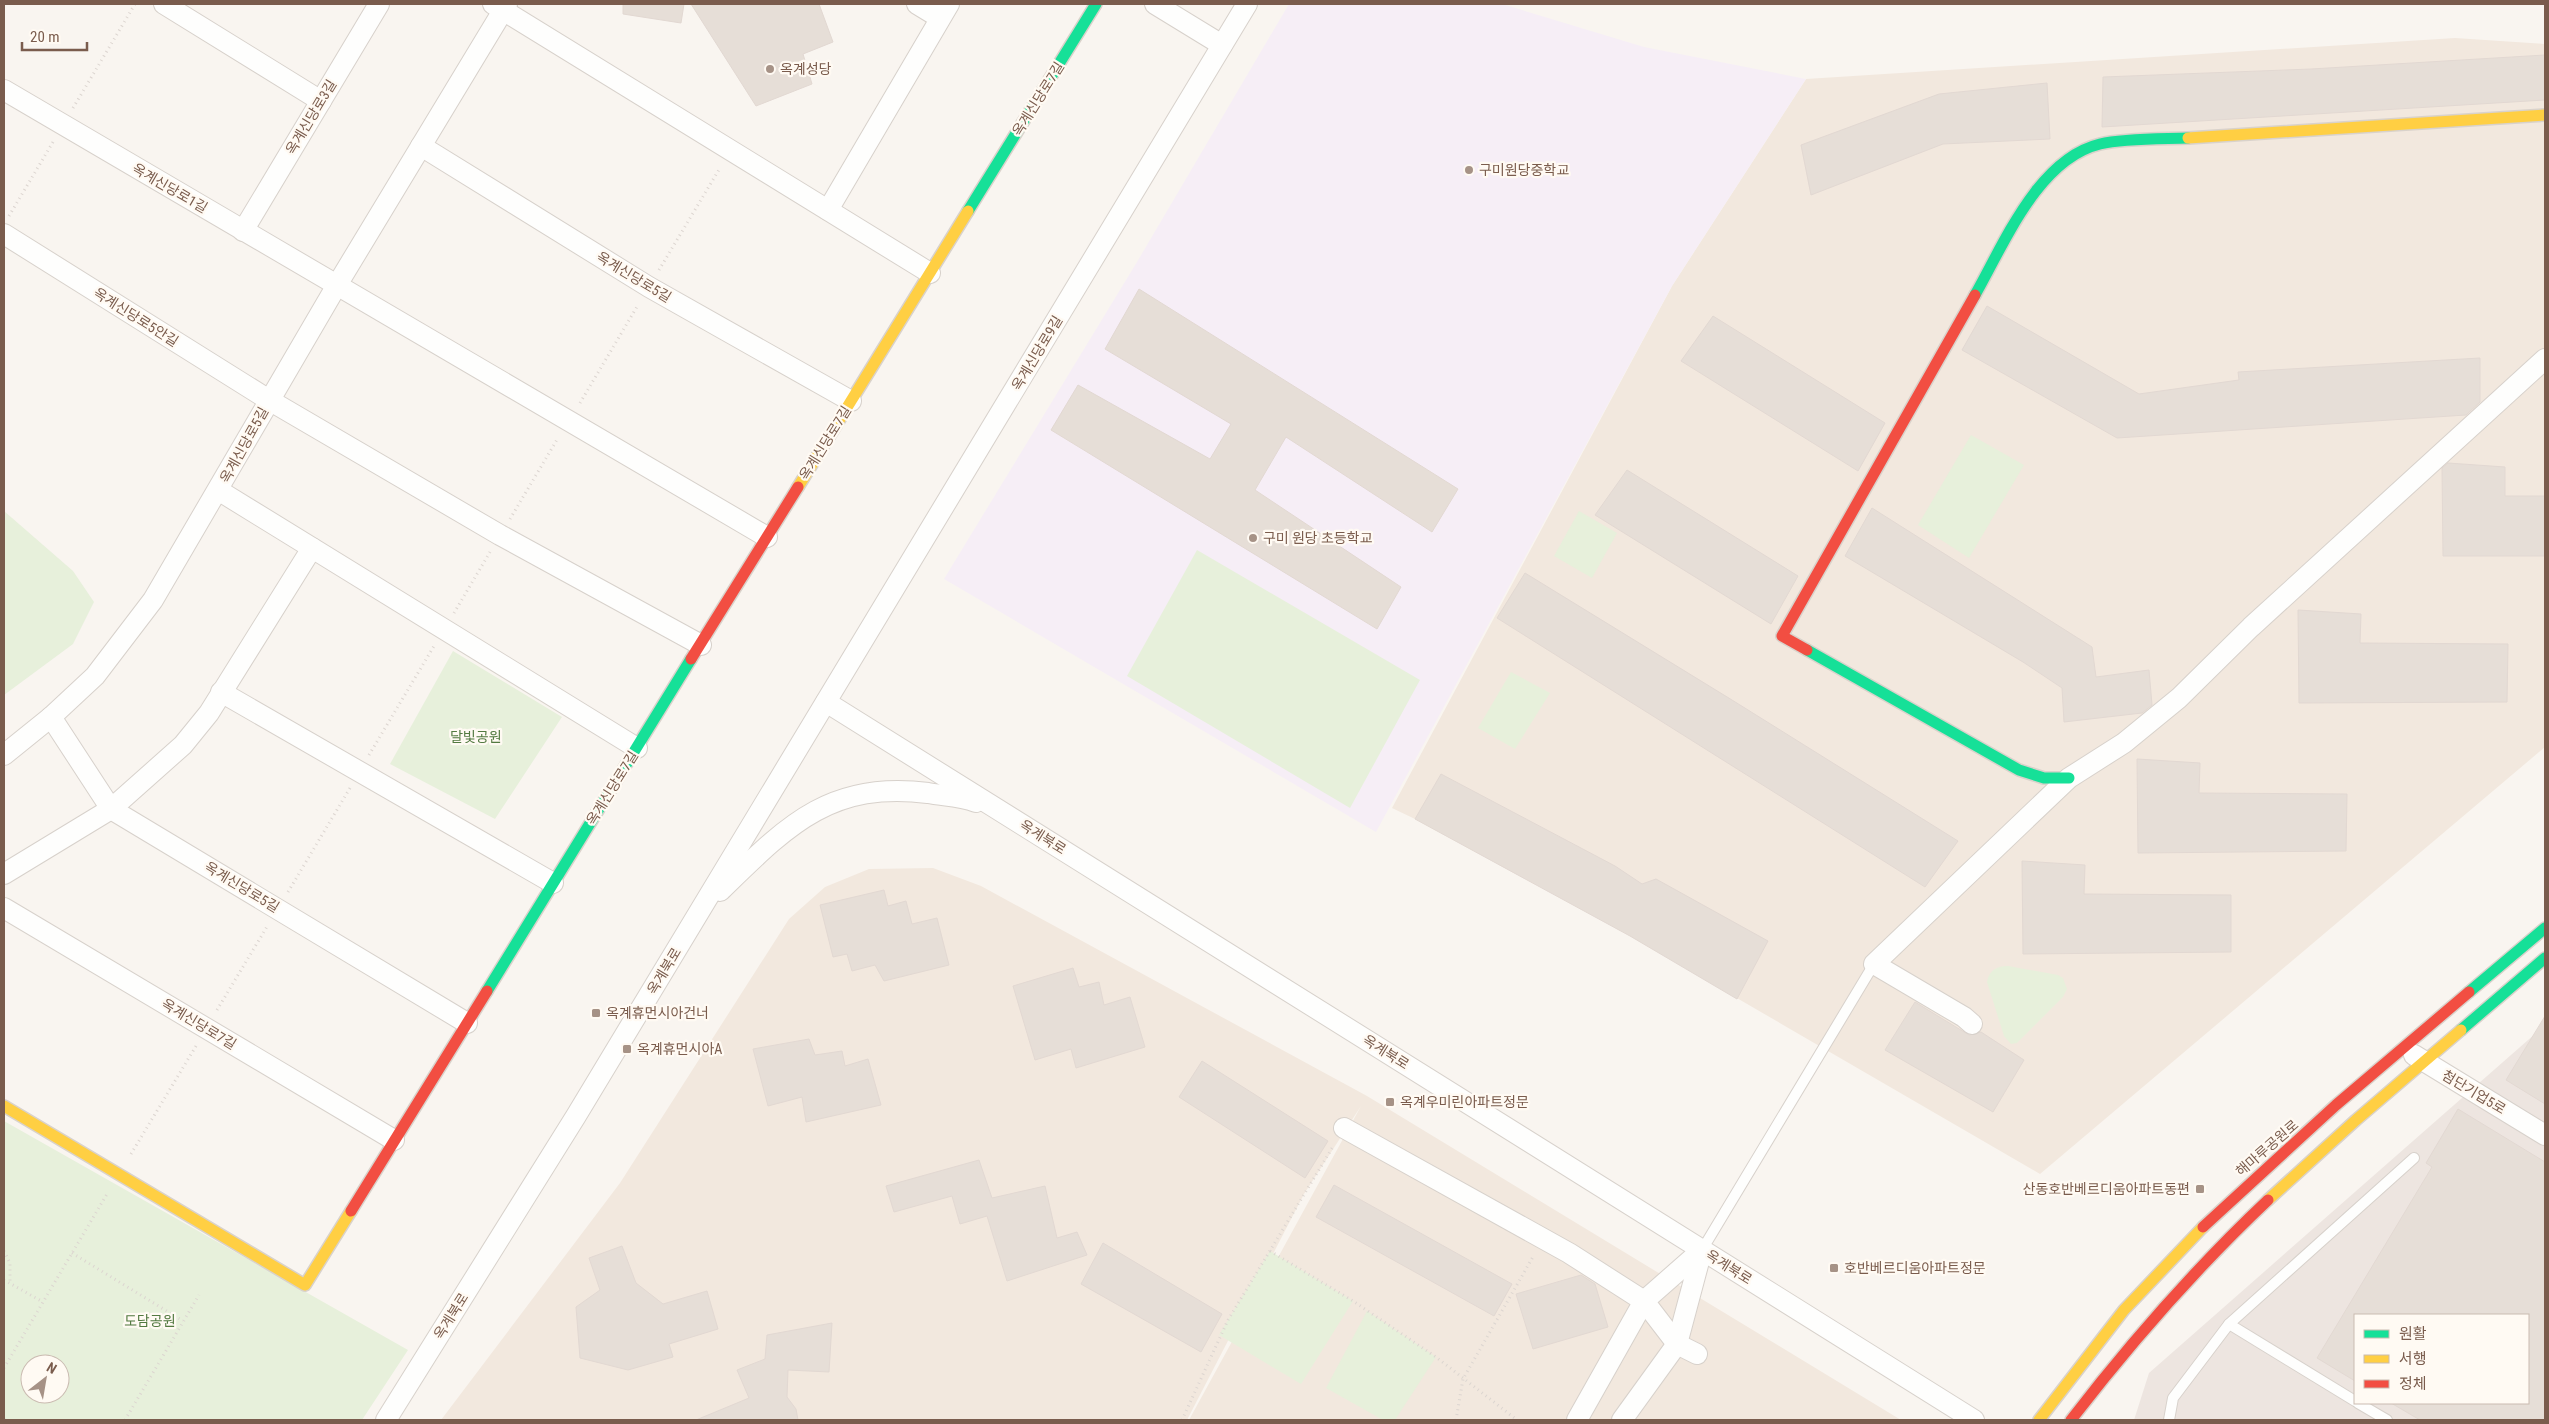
<svg xmlns="http://www.w3.org/2000/svg" width="2549" height="1424" viewBox="0 0 2549 1424" font-family="'Roboto Condensed','Noto Sans KR',sans-serif">
	<style>
		.residential { fill: #f2e8de }
		.industrial { fill: #ede5e0; fill-rule: evenodd }
		.education { fill: #f6eef6 }
		.green { fill: #e7f0db; fill-rule: evenodd }
		.building { fill: #e6ded7; stroke: #e2d8d2 }
		.lines { fill: none; stroke-linecap: round; stroke-linejoin: round }
		.lane-casing { stroke: #d7d1cb; stroke-width: 12 }
		.street-casing { stroke: #d7d1cb; stroke-width: 22 }
		.fast-casing { stroke: #d9d2cb; stroke-width: 14 }
		.slow-casing { stroke: #d9d2cb; stroke-width: 14 }
		.jam-casing { stroke: #d9d2cb; stroke-width: 14 }
		.path { stroke: #dcd5d0; stroke-width: 3; stroke-dasharray: 1 4; stroke-linecap: butt }
		.lane { stroke: #fefefd; stroke-width: 10 }
		.street { stroke: #fefefd; stroke-width: 20 }
		.fast { stroke: #16e098; stroke-width: 11 }
		.slow { stroke: #ffcf43; stroke-width: 11 }
		.jam { stroke: #f24e42; stroke-width: 11 }
		.poi-dot { fill: #a69286; stroke: #fffaf3; stroke-width: 2 }
		.labels { text-anchor: middle; dominant-baseline: central; stroke-width: 4.5; stroke-linejoin: round; paint-order: stroke }
		.poi-label { font-size: 14px; fill: #7a5c4d; stroke: #fffaf3; text-anchor: start }
		.street-label { font-size: 14px; fill: #7a5c4d; stroke: #fffaf3 }
		.park-label { font-size: 14px; fill: #537a41; stroke: #fffaf3 }
	</style>
	<rect width="100%" height="100%" fill="#f9f5f0"/>
	<g class="residential">
		<path d="M2455 38 2545 44V747L2040 1174 1630 936 1415 819 1392 808 1672 286 1806 79Z"/>
		<path d="M933 868 981 886 1367 1096 1901 1420H1189L1361 1106 1304 1194 1187 1420H441L620 1183 789 919 825 887 869 869Z"/>
	</g>
	<path class="industrial" d="M2545 1025V1420H2134L2149 1373ZM2355 1315H2528V1403H2355Z"/>
	<path class="education" d="M1289 4H1502L1644 47 1806 79 1672 286 1376 832 944 579 1137 262Z"/>
	<g class="green">
		<path d="M1971 435 2024 465 1969 558 1918 525Z"/>
		<path d="M4 511 73 571 94 602 73 644 4 695Z"/>
		<path d="M1579 511 1617 533 1592 578 1554 556Z"/>
		<path d="M1197 550 1420 680 1350 808 1127 676Z"/>
		<path d="M453 651 562 717 495 819 390 764Z"/>
		<path d="M1511 672 1550 693 1515 749 1478 728Z"/>
		<path d="M2008 966 2058 975 2063 978 2067 989 2063 997 2017 1043 2011 1044 2004 1036 1987 982C1989 970 1997 966 2008 966Z"/>
		<path d="M4 1121 408 1350 362 1420H4ZM30 1364H60V1394H30Z"/>
		<path d="M1270 1251 1353 1301 1301 1384 1219 1335Z"/>
		<path d="M1367 1311 1436 1357 1395 1420H1383L1326 1388Z"/>
	</g>
	<g class="building">
		<path d="M623 4H684L681 23 623 14Z"/>
		<path d="M691 4H819L833 42 803 54 812 84 756 106Z"/>
		<path d="M2545 55V100L2102 127 2103 77 2311 69Z"/>
		<path d="M2047 83 2050 139 1943 144 1811 195 1801 145 1939 94Z"/>
		<path d="M1139 289 1458 489 1432 532 1286 437 1255 490 1401 587 1377 629 1051 430 1078 385 1210 459 1231 424 1105 349Z"/>
		<path d="M1987 306 2139 394 2239 380 2238 372 2480 358V402L2466 415 2117 438 1962 350Z"/>
		<path d="M1713 316 1885 423 1858 471 1681 361Z"/>
		<path d="M2448 463 2505 467V496H2545V556H2443L2442 468Z"/>
		<path d="M1627 470 1798 576 1771 624 1595 515Z"/>
		<path d="M1872 508 2092 647 2096 677 2149 670 2152 705 2142 713 2064 722 2062 688 2023 662 1845 556Z"/>
		<path d="M1525 573 1732 700 1958 841 1925 887 1497 618Z"/>
		<path d="M2298 610 2361 614 2360 643 2508 644 2507 702 2299 703Z"/>
		<path d="M2137 759 2200 763 2199 793 2347 794 2346 851 2138 853Z"/>
		<path d="M1441 774 1615 866 1642 884 1656 879 1768 941 1737 999 1630 936 1415 819Z"/>
		<path d="M2022 861 2085 865 2084 894 2231 895V952L2023 954Z"/>
		<path d="M884 890 888 906 906 901 912 924 937 918 949 965 884 981 875 965 852 971 847 954 833 957 820 905Z"/>
		<path d="M1073 968 1079 987 1099 982 1104 1005 1130 997 1145 1047 1076 1068 1071 1049 1035 1060 1013 986Z"/>
		<path d="M1915 1002 1969 1035 1981 1032 2024 1060 1993 1112 1885 1050Z"/>
		<path d="M2545 1016V1104L2506 1080Z"/>
		<path d="M809 1039 815 1055 842 1051 845 1066 868 1059 881 1105 806 1122 802 1097 768 1106 753 1049Z"/>
		<path d="M1202 1061 1328 1141 1305 1178 1179 1097Z"/>
		<path d="M2458 1109 2545 1162V1420H2420L2391 1403H2528V1315H2355V1381L2317 1358 2432 1167 2426 1163Z"/>
		<path d="M979 1160 992 1198 1045 1186 1057 1238 1077 1232 1087 1255 1007 1281 987 1216 960 1224 952 1196 894 1212 886 1186Z"/>
		<path d="M1334 1185 1512 1284 1494 1316 1316 1217Z"/>
		<path d="M1103 1243 1222 1314 1201 1352 1081 1284Z"/>
		<path d="M622 1246 636 1283 663 1304 707 1291 718 1329 669 1344 673 1357 628 1370 580 1358 576 1307 600 1290 589 1258Z"/>
		<path d="M1581 1275 1595 1284 1608 1327 1533 1349 1516 1294Z"/>
		<path d="M832 1323 829 1372 788 1370 787 1397 796 1409 798 1420H696L749 1398 737 1370 765 1359 767 1335Z"/>
	</g>
	<g class="lines">
		<defs>
			<g id="lane">
				<path d="M1702 1250 1874 964"/>
				<path d="M2229 1324 2355 1401"/>
				<path d="M2358 1403 2387 1420"/>
				<path d="M2169 1420 2173 1398 2229 1324 2414 1158"/>
			</g>
			<g id="street">
				<path d="M164 4 321 101"/>
				<path d="M493 4 930 273"/>
				<path d="M917 4 940 18"/>
				<path d="M1155 4 1222 45"/>
				<path d="M4 90 767 537"/>
				<path d="M421 146 649 287 851 401"/>
				<path d="M828 210 949 4"/>
				<path d="M243 231 379 4"/>
				<path d="M4 234 269 400 500 535 701 645"/>
				<path d="M218 490 637 748"/>
				<path d="M221 692 553 883"/>
				<path d="M826 702 1974 1420"/>
				<path d="M51 717 111 809 467 1023"/>
				<path d="M4 755 51 717 95 676 153 600 337 285 507 4"/>
				<path d="M4 874 111 809 183 745 209 713 312 548"/>
				<path d="M720 891C785 828 829 780 928 793 944 796 961 796 976 802"/>
				<path d="M4 908 394 1140"/>
				<path d="M1972 1024 1964 1017 1874 964 2069 778 2124 743 2179 698 2251 627 2545 359"/>
				<path d="M2414 1055 2545 1135"/>
				<path d="M1344 1128 1569 1253 1644 1301 1677 1344 1697 1354"/>
				<path d="M386 1420 576 1116 1247 4"/>
				<path d="M1577 1420 1644 1301 1702 1250"/>
				<path d="M1622 1420 1677 1344 1702 1250"/>
			</g>
			<g id="fast">
				<path d="M968 211 1096 4"/>
				<path d="M1975 295C2004 244 2038 159 2100 144 2125 138 2162 139 2188 138"/>
				<path d="M1807 650 2019 770 2044 778H2069"/>
				<path d="M487 991 691 659"/>
				<path d="M2469 992 2545 928"/>
				<path d="M2461 1030 2545 958"/>
			</g>
			<g id="slow">
				<path d="M2188 138 2545 115"/>
				<path d="M798 487 968 211"/>
				<path d="M4 1106 305 1285 351 1211"/>
				<path d="M2268 1200 2356 1120 2461 1030"/>
				<path d="M2039 1420 2124 1310 2203 1227"/>
			</g>
			<g id="jam">
				<path d="M1807 650 1782 636 1975 295"/>
				<path d="M691 659 798 487"/>
				<path d="M351 1211 487 991"/>
				<path d="M2203 1227 2336 1105 2469 992"/>
				<path d="M2071 1420C2132 1341 2196 1268 2268 1200"/>
			</g>
		</defs>
		<use href="#lane" class="lane-casing"/>
		<use href="#street" class="street-casing"/>
		<use href="#fast" class="fast-casing"/>
		<use href="#slow" class="slow-casing"/>
		<use href="#jam" class="jam-casing"/>
		<g class="path">
			<path d="M73 108 135 4"/>
			<path d="M9 216 53 142"/>
			<path d="M659 270 720 168"/>
			<path d="M580 403 638 305"/>
			<path d="M510 519 558 438"/>
			<path d="M454 613 490 552"/>
			<path d="M369 755 434 646"/>
			<path d="M288 892 350 788"/>
			<path d="M217 1010 268 925"/>
			<path d="M131 1154 196 1046"/>
			<path d="M4 1251 10 1263V1283"/>
			<path d="M1270 1251 1353 1301 1436 1357 1517 1420"/>
			<path d="M72 1253 183 1321"/>
			<path d="M4 1280 43 1302"/>
			<path d="M4 1368 107 1194"/>
			<path d="M4 1419 5 1420"/>
			<path d="M125 1420 199 1295"/>
			<path d="M1182 1420 1228 1320 1334 1145"/>
			<path d="M1456 1420 1463 1379 1534 1255"/>
		</g>
		<use href="#lane" class="lane"/>
		<use href="#street" class="street"/>
		<use href="#fast" class="fast"/>
		<use href="#slow" class="slow"/>
		<use href="#jam" class="jam"/>
	</g>
	<g class="poi-dot">
		<circle cx="770" cy="69" r="5"/>
		<circle cx="1469" cy="170" r="5"/>
		<circle cx="1253" cy="538" r="5"/>
		<rect x="591" y="1008" width="10" height="10" rx="2.5"/>
		<rect x="622" y="1044" width="10" height="10" rx="2.5"/>
		<rect x="1385" y="1097" width="10" height="10" rx="2.5"/>
		<rect x="2195" y="1184" width="10" height="10" rx="2.5"/>
		<rect x="1829" y="1263" width="10" height="10" rx="2.5"/>
	</g>
	<g class="labels">
		<g class="poi-label">
			<text x="780" y="69">옥계성당</text>
			<text x="1479" y="170">구미원당중학교</text>
			<text x="1263" y="538">구미 원당 초등학교</text>
			<text x="606" y="1013">옥계휴먼시아건너</text>
			<text x="637" y="1049">옥계휴먼시아A</text>
			<text x="1400" y="1102">옥계우미린아파트정문</text>
			<text x="2190" y="1189" text-anchor="end">산동호반베르디움아파트동편</text>
			<text x="1844" y="1268">호반베르디움아파트정문</text>
		</g>
		<g class="street-label">
			<text transform="translate(1038 99) rotate(-58)">옥계신당로7길</text>
			<text transform="translate(311 117) rotate(-59)">옥계신당로3길</text>
			<text transform="translate(170 188) rotate(30)">옥계신당로1길</text>
			<text transform="translate(634 277) rotate(31)">옥계신당로5길</text>
			<text transform="translate(136 317) rotate(32)">옥계신당로5안길</text>
			<text transform="translate(1037 353) rotate(-59)">옥계신당로9길</text>
			<text transform="translate(825 443) rotate(-58)">옥계신당로7길</text>
			<text transform="translate(244 445) rotate(-61)">옥계신당로5길</text>
			<text transform="translate(612 788) rotate(-58)">옥계신당로7길</text>
			<text transform="translate(1043 837) rotate(32)">옥계북로</text>
			<text transform="translate(242 887) rotate(31)">옥계신당로5길</text>
			<text transform="translate(664 971) rotate(-59)">옥계북로</text>
			<text transform="translate(199 1024) rotate(31)">옥계신당로7길</text>
			<text transform="translate(1386 1052) rotate(32)">옥계북로</text>
			<text transform="translate(2474 1092) rotate(31)">첨단기업5로</text>
			<text transform="translate(2267 1148) rotate(-41)">해마루공원로</text>
			<text transform="translate(1729 1267) rotate(32)">옥계북로</text>
			<text transform="translate(451 1316) rotate(-58)">옥계북로</text>
		</g>
		<g class="park-label">
			<text x="476" y="737">달빛공원</text>
			<text x="150" y="1321">도담공원</text>
		</g>
	</g>
	<rect width="2549" height="1424" fill="none" stroke="#7a5c4d" stroke-width="10"/>
	<rect x="2354" y="1314" width="175" height="90" fill="#fffaf3" stroke="#cabbb1"/>
	<rect x="2364" y="1330" width="25" height="8" fill="#16e098" stroke="#cabbb1"/>
	<text x="2399" y="1339" font-size="15" fill="#7a5c4d">원활</text>
	<rect x="2364" y="1355" width="25" height="8" fill="#ffcf43" stroke="#cabbb1"/>
	<text x="2399" y="1364" font-size="15" fill="#7a5c4d">서행</text>
	<rect x="2364" y="1380" width="25" height="8" fill="#f24e42" stroke="#cabbb1"/>
	<text x="2399" y="1389" font-size="15" fill="#7a5c4d">정체</text>
	<g transform="translate(45 1379) rotate(31)"><circle r="24" fill="#fffaf3" stroke="#cabbb1"/>
	<path d="M0-4L9 19L0 12L-9 19Z" fill="#a69286"/>
	<text y="-8" font-size="14" font-weight="bold" text-anchor="middle" fill="#7a5c4d">N</text>
	</g>
	<path d="M22 42v8h65v-8" fill="none" stroke="#7a5c4d" stroke-width="2.5"/>
	<text x="30" y="42" font-size="15" fill="#7a5c4d" stroke="#fffaf3" stroke-width="4" paint-order="stroke">20 m</text>
</svg>
